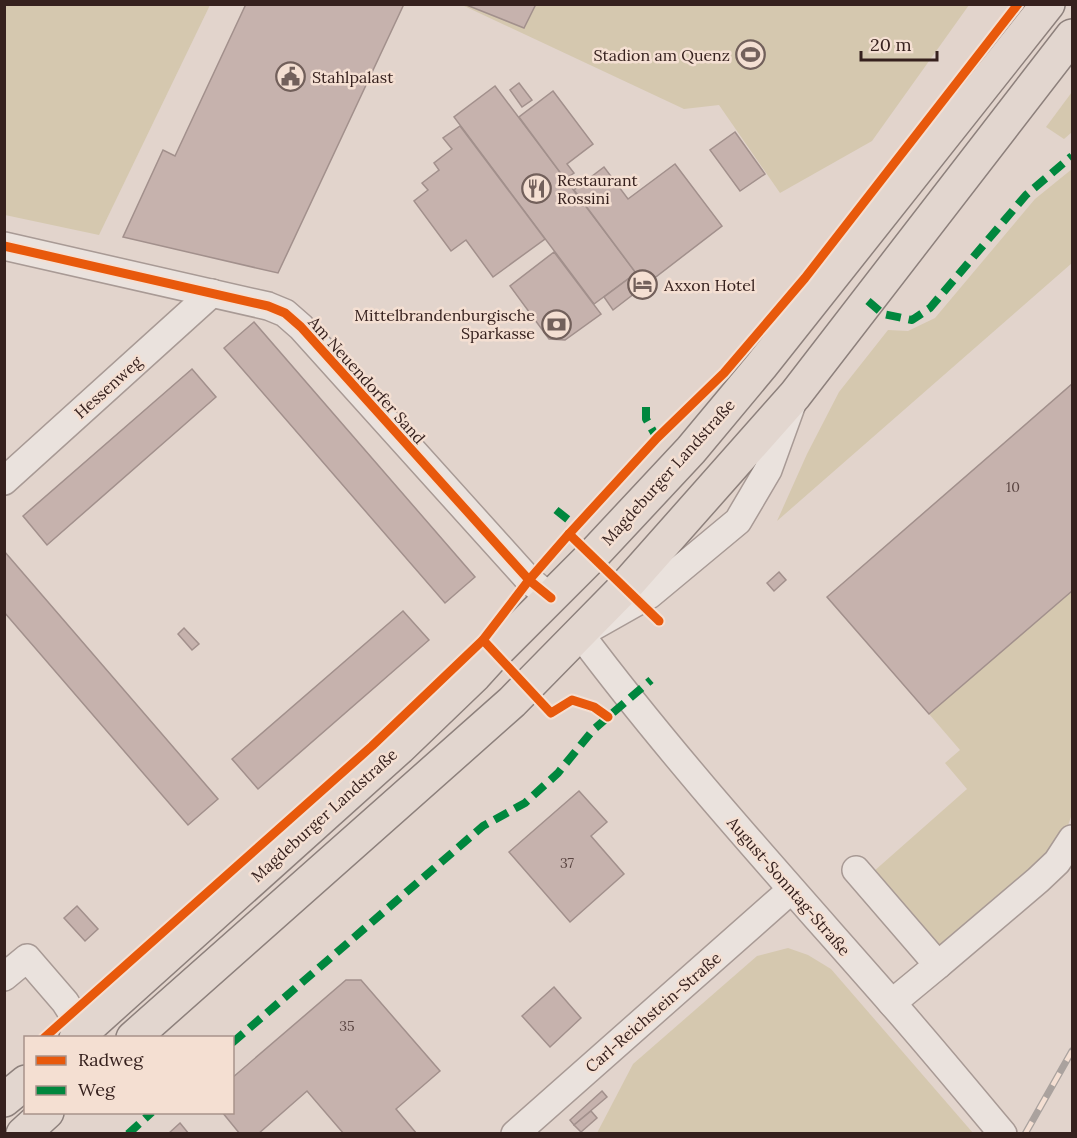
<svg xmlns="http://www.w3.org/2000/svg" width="1077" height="1138" viewBox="0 0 1077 1138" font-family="Lora,serif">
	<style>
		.green { fill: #d5c8af }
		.building { fill: #c6b2ad; stroke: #a2908c; stroke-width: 1.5 }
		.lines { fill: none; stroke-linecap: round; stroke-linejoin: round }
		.minor-casing { stroke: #a89a95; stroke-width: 30 }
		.major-casing { stroke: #8d807c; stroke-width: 36 }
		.minor { stroke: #eae2dd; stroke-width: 27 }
		.major { stroke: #e2d6cf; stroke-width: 33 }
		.rail-casing { stroke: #aaa29e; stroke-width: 7 }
		.rail { stroke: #f4dfd2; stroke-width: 4.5; stroke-dasharray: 14; stroke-linecap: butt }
		.quiet { stroke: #00873e; stroke-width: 8; stroke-dasharray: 15 8; stroke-linecap: butt }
		.cycleway-casing { stroke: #f4dfd2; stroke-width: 13 }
		.cycleway { stroke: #e8590c; stroke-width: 9 }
		.labels { text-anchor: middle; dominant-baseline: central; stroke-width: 5; stroke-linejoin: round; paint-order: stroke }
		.number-label { font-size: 14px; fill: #5a4542 }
		.poi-label { font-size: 16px; fill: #36211e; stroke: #f4dfd2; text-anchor: start }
		.street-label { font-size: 16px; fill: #36211e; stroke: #f4dfd2 }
	</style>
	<rect width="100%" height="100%" fill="#e2d4cc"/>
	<g class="green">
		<path d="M5 4 210 5 99 235 5 215Z"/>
		<path d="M462 5H969L872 141 780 193 719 105 684 109Z"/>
		<path d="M1072 92V132L1064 139 1046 127Z"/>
		<path d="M1072 169V263L777 521 807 454 839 392 888 330 908 331 935 318 1035 199Z"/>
		<path d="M1072 591V814L1066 831 1048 860 951 946 938 947 873 872 967 789 945 763 960 750 929 714Z"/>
		<path d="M788 948 808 955 831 969 973 1133H597L633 1064 757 956Z"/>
	</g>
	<g class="building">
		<path d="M246 4H404L278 273 123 237 163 150 175 156Z"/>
		<path d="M464 4H536L524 28Z"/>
		<path d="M519 83 532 100 522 107 510 90Z"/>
		<path d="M495 86 636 273 594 304 454 117Z"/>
		<path d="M553 91 593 144 567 164 574 173 565 179 519 117Z"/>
		<path d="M460 126 545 239 493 277 466 240 451 251 414 201 428 190 422 183 439 170 434 163 452 149 443 138Z"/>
		<path d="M735 132 765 174 740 191 710 150Z"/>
		<path d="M675 164 722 226 613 310 604 297 636 273 574 190 604 167 628 199Z"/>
		<path d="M554 252 601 314 565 340 549 339 510 286Z"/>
		<path d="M254 322 475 577 445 603 224 348Z"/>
		<path d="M192 369 216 397 47 545 23 516Z"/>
		<path d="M1072 384V591L929 714 827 597Z"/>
		<path d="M4 551 218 799 188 825 4 612Z"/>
		<path d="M779 572 786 580 774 591 767 583Z"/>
		<path d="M403 611 429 640 258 789 232 759Z"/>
		<path d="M184 628 199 644 192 650 178 634Z"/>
		<path d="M579 791 607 822 591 836 624 874 570 922 509 852Z"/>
		<path d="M77 906 98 929 85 941 64 918Z"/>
		<path d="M346 980H361L440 1071 396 1109 417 1134H344L307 1091 258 1134H240L222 1112H232V1078Z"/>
		<path d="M554 987 581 1018 550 1047 522 1016Z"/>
		<path d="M602 1091 607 1097 574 1125 570 1120Z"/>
		<path d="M591 1111 597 1118 581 1132 574 1125Z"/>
		<path d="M180 1123 189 1134H168Z"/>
	</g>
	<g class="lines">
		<defs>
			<g id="minor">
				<path d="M4 246 268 306 285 313 301 327 529 580 551 598"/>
				<path d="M793 401 768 470 738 521 649 595 580 634C676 762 785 881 891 1002 929 1045 966 1090 1003 1134"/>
				<path d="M4 481 212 293"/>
				<path d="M856 870 938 965 892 1003"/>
				<path d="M938 965 1038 880 1057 862 1072 839"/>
				<path d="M4 977 27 958 65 1002 88 1038"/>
				<path d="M515 1134 791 890"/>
			</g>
			<g id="major">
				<path d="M76 1038 399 748 475 675 495 653 592 556 691 450 761 366 1048 4"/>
				<path d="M133 1038 512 702 624 588 795 395 1072 36"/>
				<path d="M4 1100 26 1082"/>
				<path d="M23 1134 47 1112"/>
			</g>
		</defs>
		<use href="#minor" class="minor-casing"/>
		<use href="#major" class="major-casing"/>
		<use href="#minor" class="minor"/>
		<use href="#major" class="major"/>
		<defs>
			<path id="rail" d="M1025 1134 1072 1051"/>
		</defs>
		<use href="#rail" class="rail-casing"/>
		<use href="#rail" class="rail"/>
		<g class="quiet">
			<path d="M868 301 883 314 912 320 930 308 1026 195 1072 156"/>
			<path d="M646 407V419L657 438"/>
			<path d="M556 510 576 526"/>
			<path d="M232 1043 483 826 525 803 558 773 593 730 651 680"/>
			<path d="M128 1134 152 1112"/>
		</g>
		<defs>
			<g id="cycleway">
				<path d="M4 246 268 306 285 313 301 327 529 580 551 598"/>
				<path d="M569 534 659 621"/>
				<path d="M483 640 551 713 572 700 594 707 608 717"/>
				<path d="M44 1038 372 746 483 640 529 580 569 534 657 438 724 373 805 278 1018 4"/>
			</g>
		</defs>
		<use href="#cycleway" class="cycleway-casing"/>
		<use href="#cycleway" class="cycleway"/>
	</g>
	<defs>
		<symbol id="stadium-ring" viewBox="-11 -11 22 22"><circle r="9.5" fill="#f4dfd2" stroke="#72605b" stroke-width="1.5"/><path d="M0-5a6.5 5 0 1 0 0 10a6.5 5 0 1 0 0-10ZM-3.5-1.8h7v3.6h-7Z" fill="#72605b"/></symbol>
		<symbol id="civic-ring" viewBox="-11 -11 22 22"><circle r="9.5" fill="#f4dfd2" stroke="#72605b" stroke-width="1.5"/><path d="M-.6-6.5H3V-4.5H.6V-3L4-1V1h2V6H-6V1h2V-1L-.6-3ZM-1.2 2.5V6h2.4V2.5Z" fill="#72605b"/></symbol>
		<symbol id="restaurant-ring" viewBox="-11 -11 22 22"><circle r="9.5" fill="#f4dfd2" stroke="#72605b" stroke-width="1.5"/><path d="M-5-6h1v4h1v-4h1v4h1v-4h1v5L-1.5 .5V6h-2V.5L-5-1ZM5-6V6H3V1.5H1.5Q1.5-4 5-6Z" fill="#72605b"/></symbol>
		<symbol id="hotel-ring" viewBox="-11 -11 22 22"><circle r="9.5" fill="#f4dfd2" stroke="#72605b" stroke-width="1.5"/><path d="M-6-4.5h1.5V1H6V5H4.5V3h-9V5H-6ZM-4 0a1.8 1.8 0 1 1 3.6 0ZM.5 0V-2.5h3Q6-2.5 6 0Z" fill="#72605b"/></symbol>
		<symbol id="bank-ring" viewBox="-11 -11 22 22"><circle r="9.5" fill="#f4dfd2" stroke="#72605b" stroke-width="1.5"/><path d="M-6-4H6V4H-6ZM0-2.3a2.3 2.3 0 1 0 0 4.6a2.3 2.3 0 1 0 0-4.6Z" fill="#72605b"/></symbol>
	</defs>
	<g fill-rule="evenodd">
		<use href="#stadium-ring" x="734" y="38" width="33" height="33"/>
		<use href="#civic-ring" x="274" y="60" width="33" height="33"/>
		<use href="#restaurant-ring" x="520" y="172" width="33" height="33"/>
		<use href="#hotel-ring" x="626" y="268" width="33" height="33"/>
		<use href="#bank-ring" x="540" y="308" width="33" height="33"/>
	</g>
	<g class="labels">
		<g class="number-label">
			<text x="1013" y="487">10</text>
			<text x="567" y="863">37</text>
			<text x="347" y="1026">35</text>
		</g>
		<g class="poi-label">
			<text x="730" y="55" text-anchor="end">Stadion am Quenz</text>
			<text x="312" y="77">Stahlpalast</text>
			<text x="557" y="180">Restaurant<tspan x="557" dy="18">Rossini</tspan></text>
			<text x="664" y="285">Axxon Hotel</text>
			<text x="535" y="315" text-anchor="end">Mittelbrandenburgische<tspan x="535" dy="18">Sparkasse</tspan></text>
		</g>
		<g class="street-label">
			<text transform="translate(367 380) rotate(48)">Am Neuendorfer Sand</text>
			<text transform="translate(108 387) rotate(-42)">Hessenweg</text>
			<text transform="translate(668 472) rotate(-48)">Magdeburger Landstraße</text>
			<text transform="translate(324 815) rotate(-42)">Magdeburger Landstraße</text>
			<text transform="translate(789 886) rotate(49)">August-Sonntag-Straße</text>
			<text transform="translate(653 1012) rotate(-41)">Carl-Reichstein-Straße</text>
		</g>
	</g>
	<rect width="1077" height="1138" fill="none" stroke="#36211e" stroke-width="12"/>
	<rect x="24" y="1036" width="210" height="78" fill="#f4dfd2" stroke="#a8938a" stroke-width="1.5"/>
	<rect x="36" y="1056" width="30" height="9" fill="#e8590c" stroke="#a8938a" stroke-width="1.5"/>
	<text x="78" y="1066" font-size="18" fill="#36211e">Radweg</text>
	<rect x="36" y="1086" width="30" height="9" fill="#00873e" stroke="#a8938a" stroke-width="1.5"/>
	<text x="78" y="1096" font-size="18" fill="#36211e">Weg</text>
	<path d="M861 51v9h76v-9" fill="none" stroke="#36211e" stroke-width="3"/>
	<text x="870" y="51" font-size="18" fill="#36211e" stroke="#f4dfd2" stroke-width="4.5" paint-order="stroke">20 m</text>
</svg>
